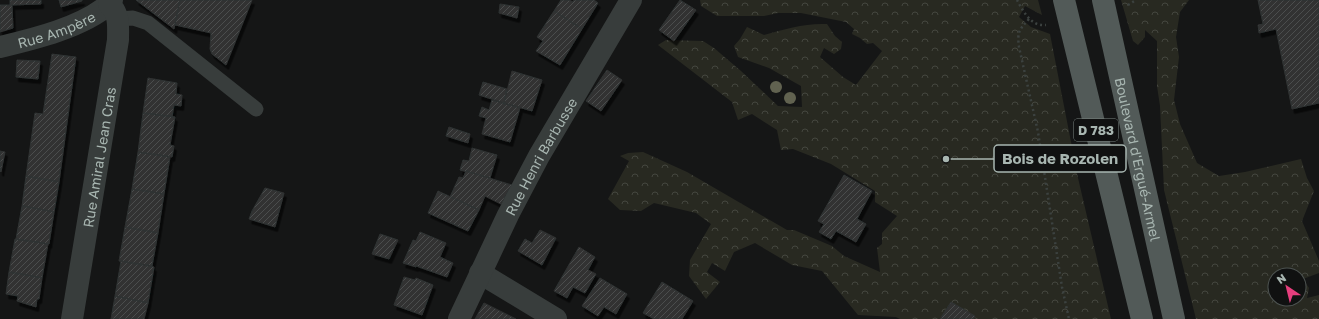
<svg xmlns="http://www.w3.org/2000/svg" width="1319" height="319" viewBox="0 0 1319 319" font-family="'Golos Text',sans-serif">
	<style>
		.forest { fill: url(#forest-crowns); fill-rule: evenodd }
		.building { fill: url(#building-hatch); stroke: #2f3232; filter: url(#shadow) }
		.lines { fill: none; stroke-linecap: round; stroke-linejoin: round }
		.path { stroke: #3c4240; stroke-width: 2.5; stroke-dasharray: 2 3; stroke-linecap: butt }
		.lane { stroke: #383d3c; stroke-width: 15 }
		.street { stroke: #383d3c; stroke-width: 22 }
		.primary { stroke: #525a58; stroke-width: 22 }
		.tree { fill: #616250 }
		.labels { text-anchor: middle; dominant-baseline: central; stroke-width: 3.5; stroke-linejoin: round; paint-order: stroke }
		.shield { fill: #101111; stroke: #7a8481; stroke-width: 1 }
		.shield-label { font-size: 13px; font-weight: bold; fill: #a8b6b1 }
		.street-label { font-size: 14px; fill: #a8b6b1; stroke: #101111 }
		.leader { fill: none; stroke: #a8b6b1; stroke-width: 1.5 }
		.callout-dot { fill: #a8b6b1; stroke: #101111; stroke-width: 1.5 }
		.callout { fill: #101111; stroke: #a8b6b1; stroke-width: 1.5 }
		.callout-label { font-size: 15px; text-anchor: middle; font-weight: bold; fill: #a8b6b1 }
	</style>
	<defs>
		<pattern id="forest-crowns" width="20" height="18" patternUnits="userSpaceOnUse"><rect width="20" height="18" fill="#282921"/><path d="M2 6a3 3 0 1 1 6 0M12 15a3 3 0 1 1 6 0" fill="none" stroke="#44463f"/></pattern>
		<pattern id="building-hatch" width="6" height="6" patternUnits="userSpaceOnUse"><rect width="6" height="6" fill="#303232"/><path d="M-1 1l2-2M0 6l6-6M5 7l2-2" fill="none" stroke="#4b4d4d"/></pattern>
		<filter id="shadow"><feDropShadow dx="2.5" dy="4.5" stdDeviation="0" flood-color="#0009"/></filter>
	</defs>
	<rect width="100%" height="100%" fill="#151616"/>
	<g class="forest">
		<path d="M700 0H1038L1042 15 1025 6 1019 17 1031 27 1050 34 1078 178 1111 319H900L896 317 858 315 822 271 792 265 755 243 734 252 725 271 712 263 707 272 720 282 706 299 689 276 690 260 711 224 696 213 654 203 641 211 620 210 608 199 629 161 620 156 628 153 643 152 687 172 787 230H794L832 246 844 256 880 272 877 248 882 244V233L897 216 875 202V191L831 164 793 149 781 150 777 130 752 114 738 120 732 102 658 45 666 40 703 41 714 48 741 71 778 106 802 107 801 86 769 68 738 57 734 46 740 39 747 27 764 35C785 29 805 23 827 24L835 36 842 42 841 49 834 54 824 48 820 57 843 77 856 85 882 51 873 43 867 44 860 38 852 34 854 29 846 22 801 13H778L764 16H717L701 6Z"/>
		<path d="M1121 0H1189L1180 12 1176 37 1179 57 1174 100 1180 124 1197 163 1219 176 1245 172 1301 159 1307 178 1314 191 1302 221 1319 261V273L1303 279 1309 288 1307 298 1319 295V319H1196L1164 190 1160 106 1157 86V41L1145 30V37L1138 45 1133 41ZM1275 275H1299V299H1275Z"/>
	</g>
	<g class="building">
		<path d="M10 0H41V4L12 5 13 28 0 32V5H10Z"/>
		<path d="M59 0H82V1L61 7Z"/>
		<path d="M136 0H180L174 29Z"/>
		<path d="M180 0H252L226 65 212 54 210 49 211 33 175 25Z"/>
		<path d="M561 0H569L573 2 574 0H594L598 3 582 29 554 11Z"/>
		<path d="M680 0 696 10 674 41 659 30Z"/>
		<path d="M1258 0H1319V103L1292 109 1276 29 1259 33 1258 25 1263 24Z"/>
		<path d="M500 4 519 7 517 18 499 13Z"/>
		<path d="M554 11 582 29 560 65 536 51 543 41 537 37Z"/>
		<path d="M52 54 76 57 59 182 26 176 35 113 43 114Z"/>
		<path d="M17 60 40 61 38 79 16 77Z"/>
		<path d="M607 70 622 80 601 111 586 101Z"/>
		<path d="M512 71 542 80 532 111 504 103Z"/>
		<path d="M148 78 177 83 176 94 182 95 181 106 174 105 172 117 143 113Z"/>
		<path d="M483 82 507 89 504 103 479 95Z"/>
		<path d="M492 100 520 108 510 142 482 134 486 118 479 116 482 107 489 110Z"/>
		<path d="M143 113 175 117 170 145 174 146 172 157 138 152Z"/>
		<path d="M449 127 470 134 468 143 446 136Z"/>
		<path d="M472 148 497 155 490 178 460 170 463 160 469 161Z"/>
		<path d="M0 151 5 152 1 172 0 171Z"/>
		<path d="M138 152 170 157 164 194 132 189Z"/>
		<path d="M466 171 512 185 501 204 485 196 479 210 450 197 459 177 463 178Z"/>
		<path d="M844 175 872 191 857 219 866 224 856 242 836 231 831 239 819 232 824 224 818 221Z"/>
		<path d="M26 176 59 182 54 212 22 206Z"/>
		<path d="M265 188 284 193 275 227 249 219 252 211Z"/>
		<path d="M132 189 164 194 158 233 125 227Z"/>
		<path d="M438 191 479 210 468 231 428 213Z"/>
		<path d="M22 206 54 212 49 244 16 239Z"/>
		<path d="M125 227 158 233 152 266 119 261Z"/>
		<path d="M540 230 556 238 542 265 518 251 525 239 532 243Z"/>
		<path d="M420 232 446 243 440 257 453 263 447 277 416 266V267L403 263 413 240 416 241Z"/>
		<path d="M380 234 398 240 389 259 372 254Z"/>
		<path d="M15 239 48 244 42 278 9 272Z"/>
		<path d="M579 247 595 257 588 270 596 274 585 293 573 287 567 298 554 291Z"/>
		<path d="M121 261 154 267 148 303 115 296Z"/>
		<path d="M9 272 42 278 39 299H37L36 307 17 301 18 296 6 294Z"/>
		<path d="M404 277 415 280 416 278 433 285 422 315 394 305Z"/>
		<path d="M600 278 627 294 616 314 604 307 598 316 582 306Z"/>
		<path d="M662 282 693 301 682 319H654L643 313Z"/>
		<path d="M115 296 148 303 144 319H111Z"/>
		<path d="M951 302 975 316 973 319H940Z"/>
		<path d="M484 303 516 319H475Z"/>
	</g>
	<g class="lines">
		<g class="path">
			<path d="M1017 0C1023 11 1031 27 1046 25"/>
			<path d="M1128 5 1136 0"/>
			<path d="M1029 19C1019 30 1017 32 1019 47L1038 132 1062 287 1069 319"/>
		</g>
		<path class="lane" d="M118 19 133 18 148 23 256 109"/>
		<g class="street">
			<path id="s1" d="M0 47C34 39 83 27 109 4"/>
			<path d="M480 273 556 319"/>
			<path id="s2" d="M72 319 118 40C118 26 120 14 109 4L112 0"/>
			<path id="s3" d="M459 319 508 215 539 156 631 0"/>
		</g>
		<g class="primary">
			<path d="M1064 0 1142 319"/>
			<path id="s4" d="M1103 0 1174 319"/>
		</g>
	</g>
	<g class="tree">
		<circle cx="776" cy="87" r="6"/>
		<circle cx="790" cy="98" r="6"/>
	</g>
	<g class="labels">
		<rect class="shield" x="1074" y="119" width="44" height="22" rx="3"/>
		<g class="shield-label">
			<text x="1096" y="130">D 783</text>
		</g>
		<g class="street-label">
			<text stroke="none"><textPath href="#s1" startOffset="59">Rue Ampère</textPath></text>
			<text stroke="none"><textPath href="#s3" startOffset="182">Rue Henri Barbusse</textPath></text>
			<text stroke="none"><textPath href="#s2" startOffset="164">Rue Amiral Jean Cras</textPath></text>
			<text stroke="none"><textPath href="#s4" startOffset="163">Boulevard d'Ergué-Armel</textPath></text>
		</g>
	</g>
	<path class="leader" d="M946 159L994 159"/>
	<circle class="callout-dot" cx="946" cy="159" r="4"/>
	<rect class="callout" x="994" y="145" width="132" height="27" rx="4"/>
	<g class="callout-label">
		<text x="1060" y="164">Bois de Rozolen</text>
	</g>
	<g transform="translate(1287 287) rotate(325)"><circle r="19" fill="#101111" stroke="#4d5351"/>
	<path d="M0-3L7 15L0 10L-7 15Z" fill="#e63e7d"/>
	<text y="-6" font-size="11" font-weight="bold" text-anchor="middle" fill="#a8b6b1">N</text>
	</g>
</svg>
